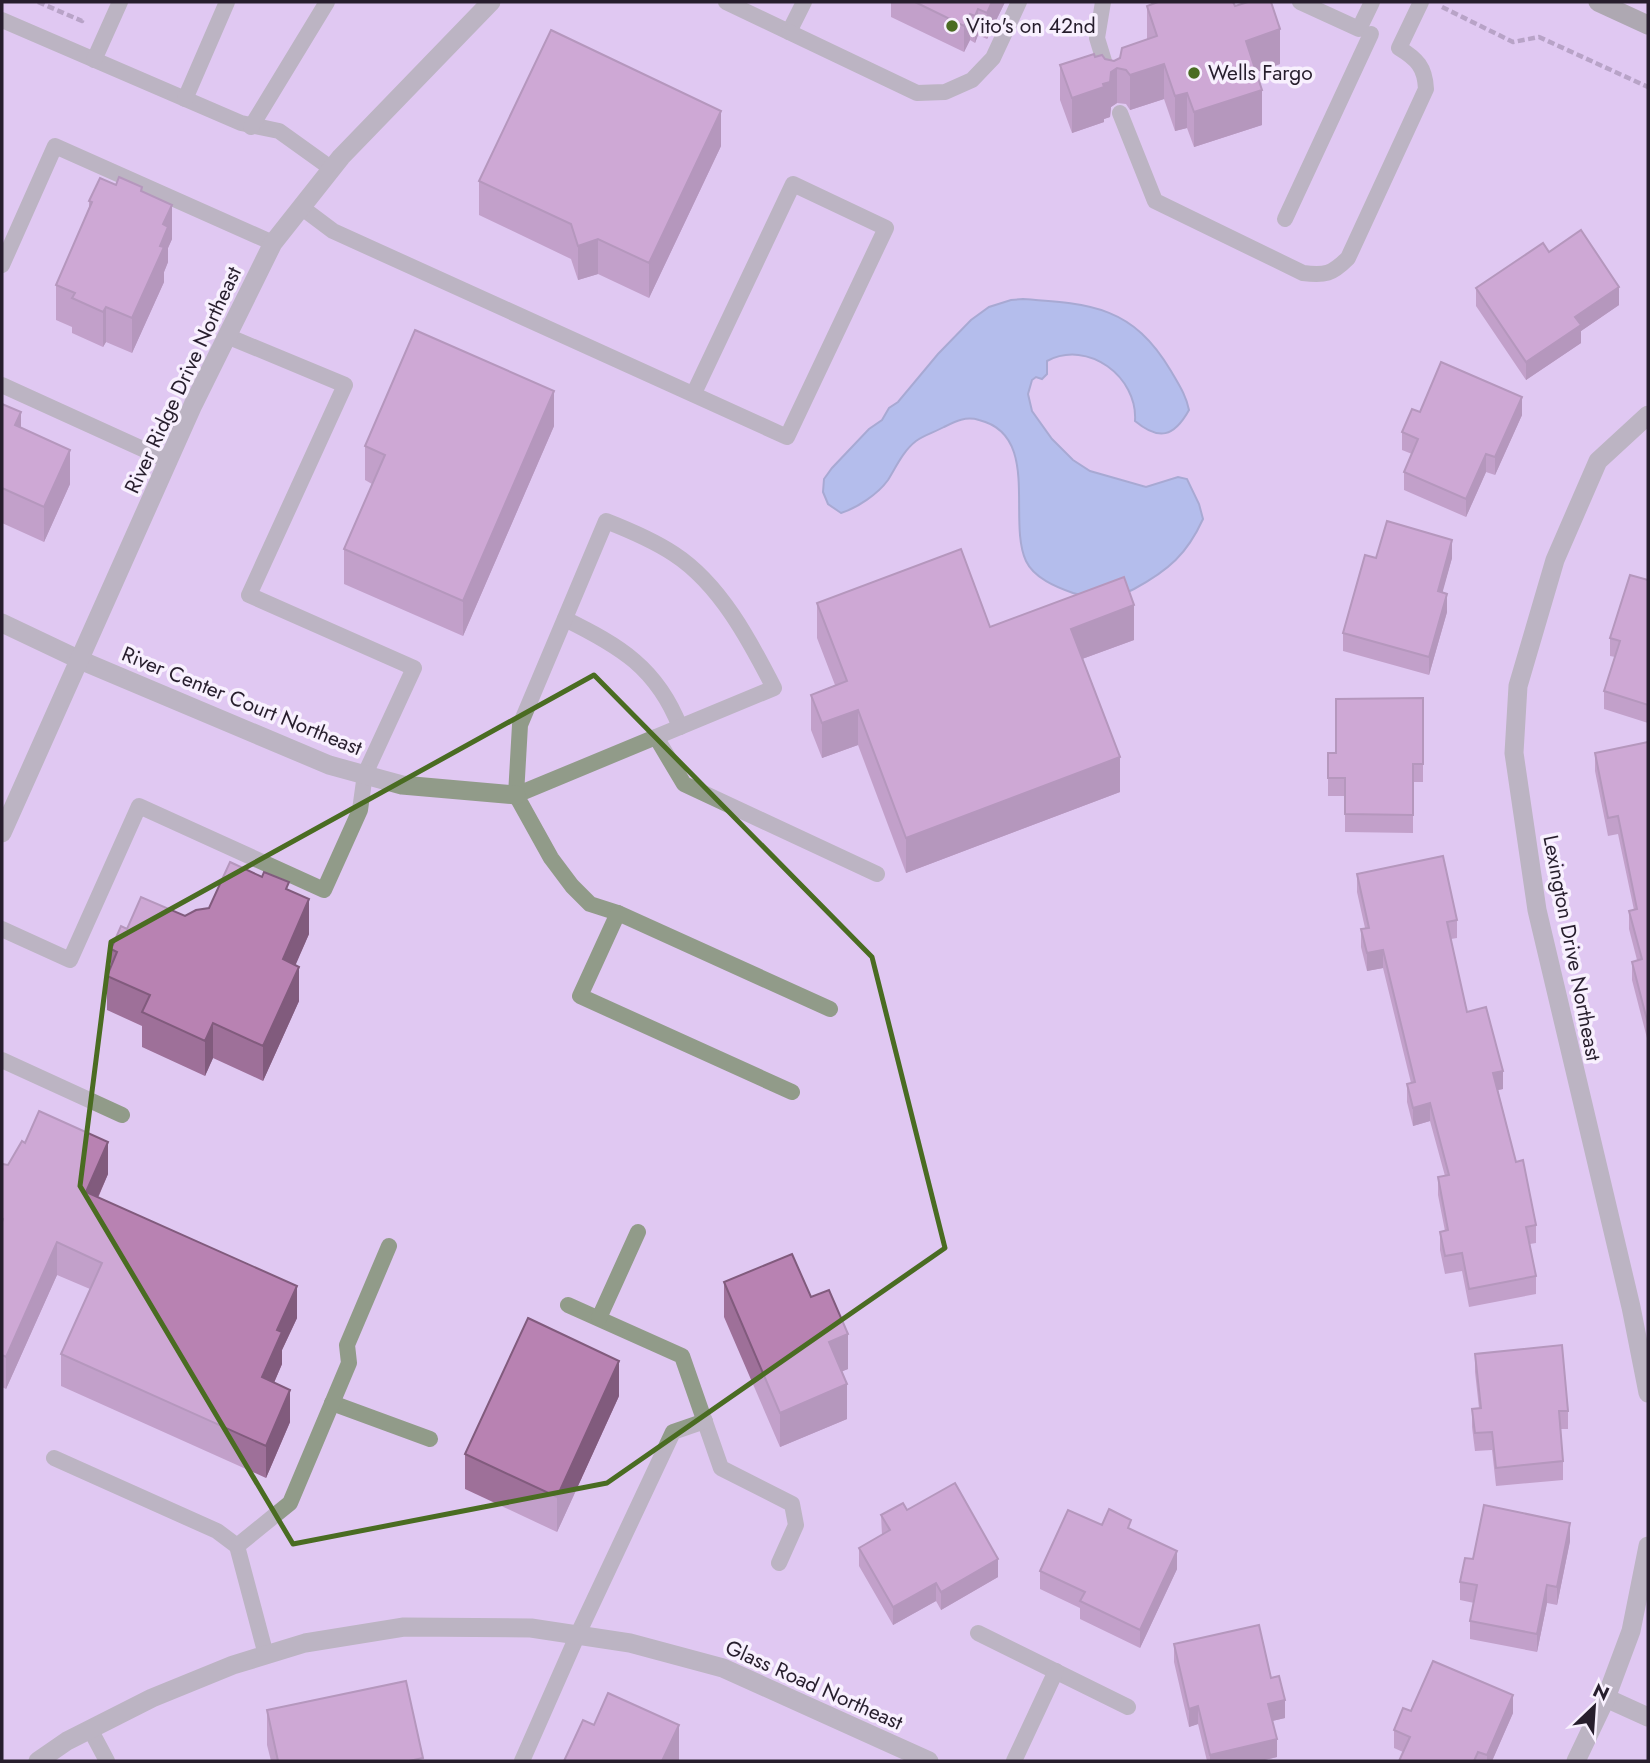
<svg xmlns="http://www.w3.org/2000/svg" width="1650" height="1763" viewBox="0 0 1650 1763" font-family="Jost,sans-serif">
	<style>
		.water { fill: #7fb0e4; stroke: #6584ad; stroke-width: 2 }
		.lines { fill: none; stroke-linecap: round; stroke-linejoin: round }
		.path { stroke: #877693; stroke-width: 4.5; stroke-dasharray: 7 3.5; stroke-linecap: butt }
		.service { stroke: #919b89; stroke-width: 16 }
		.minor { stroke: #919b89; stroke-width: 19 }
		.tertiary { stroke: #919b89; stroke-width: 19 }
		.secondary { stroke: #728065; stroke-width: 19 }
		.wall { fill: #9e7099 }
		.shaded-wall { fill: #815b7d }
		.building { fill: #b882b2; stroke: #815b7d; stroke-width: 2 }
		.marked { fill: none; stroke: #4a6c22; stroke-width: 5; stroke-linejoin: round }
		.poi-dot { fill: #4a6c22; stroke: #f8f0fe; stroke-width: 2.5 }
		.labels { text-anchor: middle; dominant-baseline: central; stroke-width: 7; stroke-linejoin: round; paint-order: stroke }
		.poi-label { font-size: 21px; fill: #271e2d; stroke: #f8f0fe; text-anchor: start }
		.street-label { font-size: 21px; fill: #271e2d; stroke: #f8f0fe }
	</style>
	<rect width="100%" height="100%" fill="#e0c8f2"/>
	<path class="water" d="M1023 299C1093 304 1133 307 1171 371 1179 385 1186 395 1189 410 1174 437 1159 441 1135 421 1138 377 1088 339 1047 361V374L1042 379 1036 377 1032 380 1028 394 1032 411 1052 439 1073 460 1090 471 1146 487 1178 477 1187 479 1199 504 1203 519C1187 554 1169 570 1134 589 1116 599 1093 599 1073 593 1056 587 1034 578 1026 561 1007 520 1041 435 979 420 966 416 956 421 944 427 935 432 924 435 916 441 903 451 896 467 888 480 878 494 857 508 841 513L828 504 823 492 824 479 832 468 869 429 882 420 889 408 898 402 938 354 971 320 989 307 1011 300Z"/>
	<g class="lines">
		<g class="path">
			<path d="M38 2 82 21 83 18"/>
			<path d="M1442 7 1513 42 1539 37 1648 87"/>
		</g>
		<g class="service">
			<path d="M726 2 789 32 804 2"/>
			<path d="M1103 2 1097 38 1108 74"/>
			<path d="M1300 2 1359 29 1372 2"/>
			<path d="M2 20 241 123 279 131 332 169"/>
			<path d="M789 32 917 93 945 92 972 80 993 58 1019 2"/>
			<path d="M94 60 120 2"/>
			<path d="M185 99 227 2"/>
			<path d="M1120 113 1155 201 1303 273C1325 276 1332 274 1348 258L1426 89C1425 67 1417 59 1399 48L1421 2"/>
			<path d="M251 127 327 2"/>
			<path d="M301 207 333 231 787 437 886 228 793 184 694 393"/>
			<path d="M1285 219 1371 34"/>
			<path d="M2 265 55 146 273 243"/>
			<path d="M2 385 169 461"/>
			<path d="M565 619C620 646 657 668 680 727"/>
			<path d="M656 737 684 784 877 874"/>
			<path d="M516 795 774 688C750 641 720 584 674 554 653 540 629 530 606 521L520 725 516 795 551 858 572 886 590 904 618 913"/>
			<path d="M2 929 70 960 139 806 324 890 360 810 365 774 414 668 249 595 345 385 227 336"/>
			<path d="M2 1060 122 1115"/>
			<path d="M792 1092 580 996 618 913 830 1009"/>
			<path d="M568 1305 682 1356 721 1468 792 1504 796 1525 779 1563"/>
			<path d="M599 1318 638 1232"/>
			<path d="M332 1403 430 1439"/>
			<path d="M54 1458 217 1531 237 1546 266 1655"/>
			<path d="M237 1546 290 1503 349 1363 347 1345 389 1246"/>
			<path d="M978 1633 1128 1707"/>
			<path d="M90 1729 107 1761"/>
			<path d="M522 1761 578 1634 673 1432 705 1421"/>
			<path d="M1014 1761 1056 1671"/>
		</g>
		<g class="minor">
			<path d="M1648 415 1598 461 1555 560 1518 686 1514 753 1537 910 1631 1307 1648 1393"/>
			<path d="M2 623 80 660 329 765 402 785 516 795"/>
			<path d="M2 833 193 405 273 243 341 157 491 2"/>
			<path d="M1606 1698 1648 1717"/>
			<path d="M1576 1761 1606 1698 1631 1631 1648 1546"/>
		</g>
		<path class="tertiary" d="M38 1761 67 1741 152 1698 233 1665 305 1643 404 1627 531 1628 630 1643 723 1668 929 1761"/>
		<path class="secondary" d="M1598 2 1648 25"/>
	</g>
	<g class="wall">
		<path d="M891 2H1005L987 39 978 35 975 43 970 40 964 52 891 17Z"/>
		<path d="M1151 2H1233L1235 6 1280 64 1256 72 1262 125 1194 147 1187 128 1175 131 1164 99 1130 110 1126 104 1117 103 1111 107 1110 117 1104 119V122L1072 133 1060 100V65L1095 57 1114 61 1147 39V6L1151 4Z"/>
		<path d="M721 146 649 298 598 274 578 280 571 259 479 215V181Z"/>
		<path d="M116 185 142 191 172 239 168 248V262L164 272V282L132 353 106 342 103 347 72 333V327L56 320V285L89 208V201Z"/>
		<path d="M1549 252 1619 305 1581 331V343L1526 380 1476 306V288Z"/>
		<path d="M2 404 21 428 70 484 44 542 2 523Z"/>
		<path d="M1420 412 1522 415 1495 475 1486 472 1466 517 1404 490V472L1412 454 1402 450V432Z"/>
		<path d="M554 426 463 636 344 584V549L372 484 365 480V446Z"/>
		<path d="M1376 558H1452L1442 592 1447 612 1429 675 1343 651V633Z"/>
		<path d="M1648 580V723L1604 709V691L1615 657 1610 656V638Z"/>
		<path d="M817 603 990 627 1134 640 1082 659 1120 792 906 873 858 745 822 758 811 730V695L835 685 817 638Z"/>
		<path d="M1423 698V782H1413V833L1345 832V796H1328V753H1336Z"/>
		<path d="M1648 742V1042L1632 980V962L1637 960 1629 929V911L1634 910 1618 834 1608 836 1595 771V753Z"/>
		<path d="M1357 874 1457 920V938L1451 939 1467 1012 1503 1089 1498 1090 1516 1162 1536 1225V1243L1530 1244 1536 1276V1294L1469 1307 1462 1271 1445 1274 1440 1250V1232L1445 1231 1438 1195V1177L1445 1176 1430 1121 1413 1126 1407 1102V1084L1411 1083 1383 968 1367 971 1361 947V929L1365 928 1357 892Z"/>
		<path d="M289 890 309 934 295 965 299 1001 263 1081 213 1058 205 1076 142 1047V1026L107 1010V976L111 966V949L127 929 185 916 209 908Z"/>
		<path d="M2 1163 8 1165 108 1174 98 1198 297 1318 282 1350V1364L274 1383 290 1422 266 1478 61 1386V1354L90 1289 57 1275 6 1389 2 1387Z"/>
		<path d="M724 1282 811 1297 848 1369 842 1371 847 1419 780 1447 724 1317Z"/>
		<path d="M1475 1354 1568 1411V1429H1560L1563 1461V1480L1496 1486 1492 1450 1475 1451 1472 1427V1409L1479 1408 1475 1372Z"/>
		<path d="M619 1396 557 1532 465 1489V1454Z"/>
		<path d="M907 1510 998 1577 941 1610 936 1601 893 1625 859 1566V1548L882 1535 881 1515Z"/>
		<path d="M1102 1525 1131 1529 1177 1569 1140 1648 1080 1619V1608L1040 1589V1571Z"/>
		<path d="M1570 1541 1557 1605 1547 1603 1537 1652 1470 1639V1621L1474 1603 1460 1600V1582L1473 1559Z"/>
		<path d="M1174 1644 1271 1678 1285 1718 1272 1721 1277 1757 1260 1761H1207L1198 1724 1189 1727 1174 1662Z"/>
		<path d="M267 1710 423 1761H271L267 1745Z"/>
		<path d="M1411 1711 1513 1713 1492 1761H1399L1403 1752 1394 1748V1730Z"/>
	</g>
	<g class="shaded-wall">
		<path d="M992 2H1005L987 39V13Z"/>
		<path d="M978 9V35L975 43V16Z"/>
		<path d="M970 14V40L964 52V26Z"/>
		<path d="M1280 29V64L1246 76V41Z"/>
		<path d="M1164 64V99L1130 110V75Z"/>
		<path d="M1117 68V103L1111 107 1110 117 1104 119V122L1072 133V98L1103 84 1111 72Z"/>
		<path d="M1262 90V125L1194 147V112Z"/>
		<path d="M1187 93V128L1175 131V96Z"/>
		<path d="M721 111V146L649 298V263Z"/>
		<path d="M172 205V239L168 248V262L164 272V282L132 353V318L160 246 163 224Z"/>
		<path d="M598 239V274L578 280V246Z"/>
		<path d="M1619 287V305L1581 331V343L1526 380V362L1575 317Z"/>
		<path d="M106 307V342L103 347V312Z"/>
		<path d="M554 391V426L463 636V601Z"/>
		<path d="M1522 397V415L1495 475V457Z"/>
		<path d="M21 412V447L15 425Z"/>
		<path d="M70 450V484L44 542V507Z"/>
		<path d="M1486 454V472L1466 517V499Z"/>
		<path d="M1452 540V558L1438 609V591Z"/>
		<path d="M1447 594V612L1429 675V657Z"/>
		<path d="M1134 605V640L1071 663V629Z"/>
		<path d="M858 710V745L822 758V723Z"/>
		<path d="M1120 757V792L906 873V838Z"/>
		<path d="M309 899V934L283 994V959Z"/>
		<path d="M1383 950V968L1367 971V953Z"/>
		<path d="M299 967V1001L263 1081V1046Z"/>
		<path d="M213 1023V1058L205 1076V1041Z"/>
		<path d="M1503 1071V1089L1493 1091V1073Z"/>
		<path d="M1430 1103V1121L1413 1126V1108Z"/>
		<path d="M108 1142V1174L86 1224V1192Z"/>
		<path d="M57 1242V1275L6 1389V1357Z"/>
		<path d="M297 1286V1318L282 1350V1364L262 1410V1377L277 1330Z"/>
		<path d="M848 1334V1369L829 1377V1342Z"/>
		<path d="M619 1361V1396L557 1532V1497Z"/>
		<path d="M847 1384V1419L780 1447V1413Z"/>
		<path d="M290 1390V1422L266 1478V1446Z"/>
		<path d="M1570 1523V1541L1557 1605V1587Z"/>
		<path d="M1177 1551V1569L1140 1648V1630Z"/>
		<path d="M998 1559V1577L941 1610V1592Z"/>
		<path d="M936 1583V1601L893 1625V1607Z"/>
		<path d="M1547 1585V1603L1537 1652V1634Z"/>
		<path d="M1513 1695V1713L1492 1761H1487V1755Z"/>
		<path d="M1285 1700V1718L1268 1722V1704Z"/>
		<path d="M1198 1706V1724L1189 1727V1709Z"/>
		<path d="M679 1725V1760L678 1761H662Z"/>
		<path d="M1277 1739V1757L1260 1761H1210V1755Z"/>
	</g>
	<g class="building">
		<path d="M915 2H992L987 13 978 9 975 16 970 14 964 26Z"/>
		<path d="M1158 2H1233L1235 6 1248 2H1271L1280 29 1246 41 1262 90 1194 112 1187 93 1175 96 1164 64 1130 75 1126 70 1117 68 1111 72 1110 82 1103 84 1104 87 1072 98 1060 65 1094 54 1095 57 1102 55 1105 59 1114 61 1120 58 1122 48 1157 36 1147 6Z"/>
		<path d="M551 30 721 111 649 263 598 239 578 246 571 224 479 181Z"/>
		<path d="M119 177 142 187 141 191 172 205 163 224 168 227 160 246 164 247 132 318 106 307 103 312 72 298 75 293 56 285 92 202 89 201 100 178 116 185Z"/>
		<path d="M1581 230 1619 287 1575 317 1581 325 1526 362 1476 288 1543 243 1549 252Z"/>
		<path d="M415 330 554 391 463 601 344 549 385 455 365 446Z"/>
		<path d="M1441 362 1522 397 1495 457 1486 454 1466 499 1404 472 1418 439 1402 432 1412 409 1420 412Z"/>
		<path d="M2 404 21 412 15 425 70 450 44 507 2 488Z"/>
		<path d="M1387 521 1452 540 1438 591 1447 594 1429 657 1343 633 1365 555 1376 558Z"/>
		<path d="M961 549 990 627 1124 577 1134 605 1071 629 1120 757 906 838 858 710 822 723 811 695 847 681 817 603Z"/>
		<path d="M1630 575 1648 580V705L1604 691 1620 641 1610 638Z"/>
		<path d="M1423 698V764H1413V815L1345 814V778H1328V753H1336V699Z"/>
		<path d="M1648 742V1024L1632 962 1642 959 1629 911 1637 909 1618 816 1608 818 1595 753Z"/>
		<path d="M1443 856 1457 920 1447 922 1467 1012 1486 1007 1503 1071 1493 1073 1516 1162 1523 1160 1536 1225 1526 1227 1536 1276 1469 1289 1462 1253 1445 1256 1440 1232 1448 1230 1438 1177 1449 1175 1430 1103 1413 1108 1407 1084 1415 1082 1383 950 1367 953 1361 929 1369 928 1357 874Z"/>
		<path d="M230 862 262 877 264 872 289 882 286 889 309 899 283 959 299 967 263 1046 213 1023 205 1041 142 1012 150 995 107 976 117 952 111 949 121 926 127 929 141 897 185 916 196 910 209 908Z"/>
		<path d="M39 1111 108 1142 86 1192 297 1286 277 1330 282 1332 262 1377 290 1390 266 1446 61 1354 102 1263 57 1242 6 1357 2 1355V1222L3 1219 2 1218V1164L8 1165 22 1141 25 1143Z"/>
		<path d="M792 1254 811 1297 829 1290 848 1334 829 1342 847 1384 780 1413 724 1282Z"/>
		<path d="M528 1318 619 1361 557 1497 465 1454Z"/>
		<path d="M1562 1345 1568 1411H1559L1563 1461 1496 1468 1492 1432 1475 1433 1472 1409 1481 1408 1475 1354Z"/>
		<path d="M955 1483 998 1559 941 1592 936 1583 893 1607 859 1548 890 1530 881 1515 903 1503 907 1510Z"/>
		<path d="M1484 1505 1570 1523 1557 1587 1547 1585 1537 1634 1470 1621 1477 1585 1460 1582 1465 1558 1473 1559Z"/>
		<path d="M1109 1509 1131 1520 1128 1528 1177 1551 1140 1630 1080 1601 1085 1592 1040 1571 1068 1510 1102 1525Z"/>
		<path d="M1259 1625 1271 1678 1279 1676 1285 1700 1268 1704 1277 1739 1210 1755 1198 1706 1189 1709 1174 1644Z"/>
		<path d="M1433 1661 1513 1695 1487 1755 1478 1752 1474 1761H1399L1410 1737 1394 1730 1403 1708 1411 1711Z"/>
		<path d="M406 1681 423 1758 409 1761H278L267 1710Z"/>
		<path d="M608 1693 679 1725 662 1761H564L583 1720 594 1725Z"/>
	</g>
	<path d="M0 0H1650V1763H0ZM594 675 872 957 945 1248 607 1483 293 1544 80 1186 111 942Z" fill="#e0c8f2" fill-opacity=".55" fill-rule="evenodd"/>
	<path class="marked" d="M594 675 872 957 945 1248 607 1483 293 1544 80 1186 111 942Z"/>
	<g class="poi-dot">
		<circle cx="952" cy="26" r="7"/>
		<circle cx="1194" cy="73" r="7"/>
	</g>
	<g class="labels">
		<g class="poi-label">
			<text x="966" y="26">Vito's on 42nd</text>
			<text x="1208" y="73">Wells Fargo</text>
		</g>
		<g class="street-label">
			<text transform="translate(183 380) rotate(-65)">River Ridge Drive Northeast</text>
			<text transform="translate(242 701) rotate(22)">River Center Court Northeast</text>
			<text transform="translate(1572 948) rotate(79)">Lexington Drive Northeast</text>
			<text transform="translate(814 1685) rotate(24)">Glass Road Northeast</text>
		</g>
	</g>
	<rect width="1650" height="1763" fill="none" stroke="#271e2d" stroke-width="7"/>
	<g transform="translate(1594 1707) rotate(25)" stroke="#f8f0fe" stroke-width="5" paint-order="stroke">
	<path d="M0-5L12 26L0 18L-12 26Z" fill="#271e2d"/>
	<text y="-10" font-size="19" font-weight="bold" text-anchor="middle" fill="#271e2d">N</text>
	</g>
</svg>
